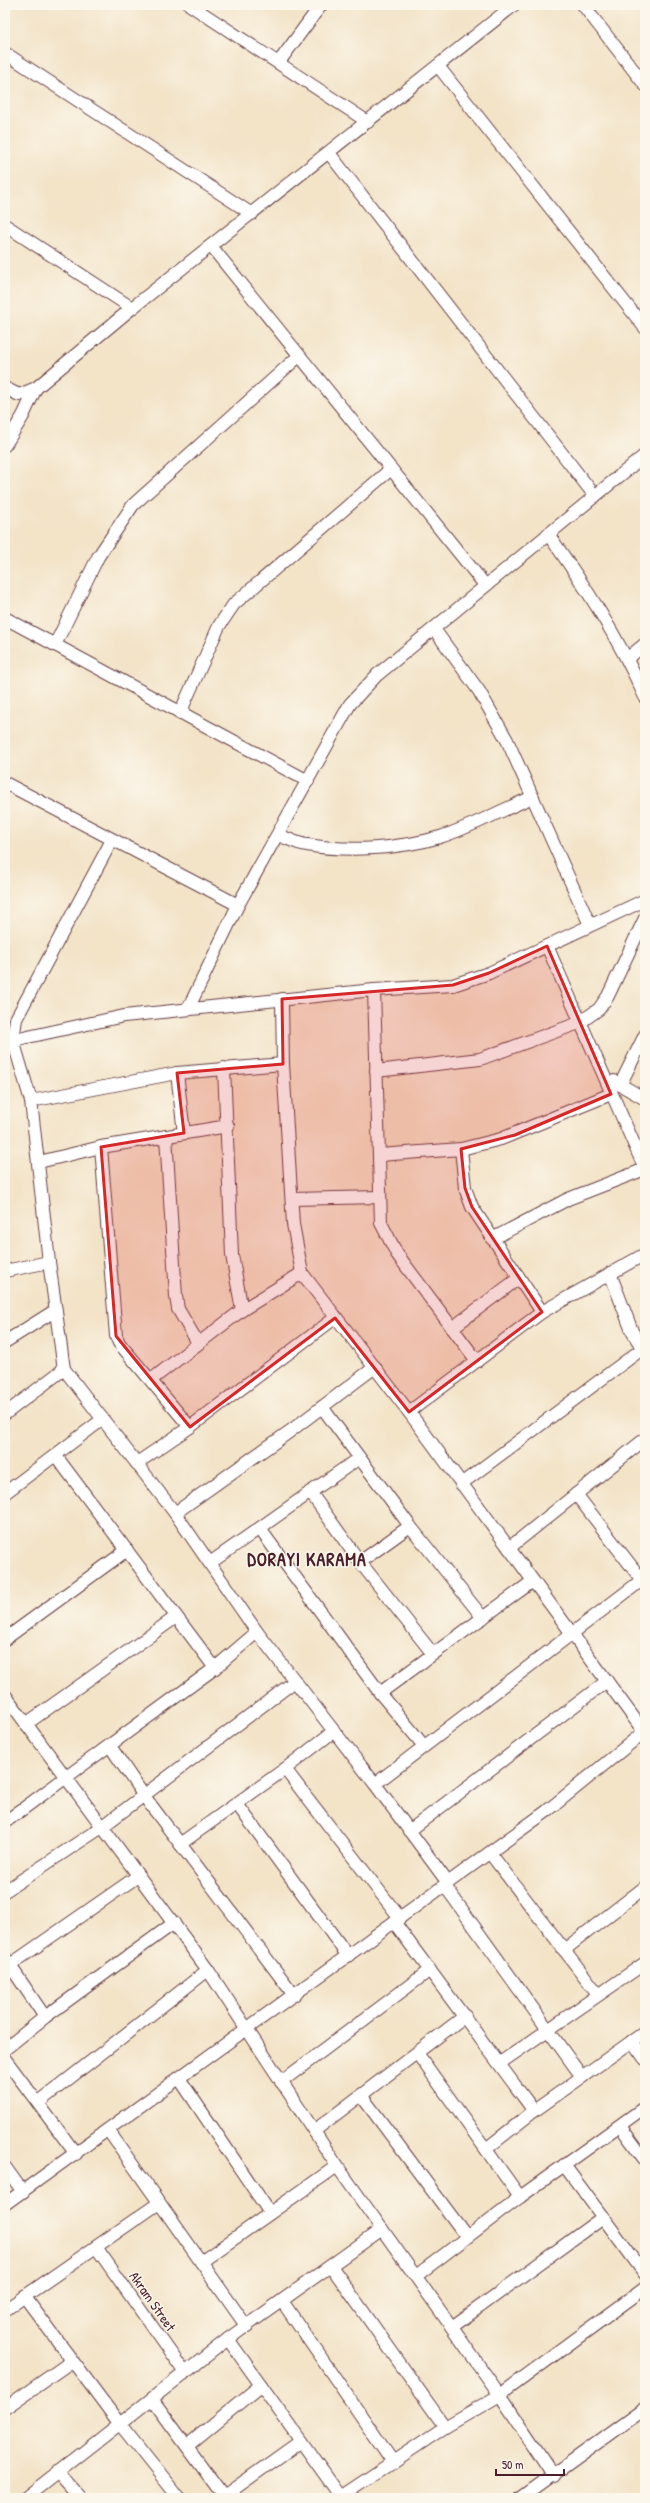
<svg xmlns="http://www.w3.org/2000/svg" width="650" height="2503" viewBox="0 0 650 2503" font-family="'Patrick Hand',sans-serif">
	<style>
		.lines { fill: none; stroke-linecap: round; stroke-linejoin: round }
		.minor-casing { stroke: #633c42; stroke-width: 14 }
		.minor { stroke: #fff; stroke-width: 12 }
		.marked { fill: #d62828; fill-opacity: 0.2; stroke: #d62828; stroke-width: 3; stroke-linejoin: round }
		.labels { text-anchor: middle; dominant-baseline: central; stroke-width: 3; stroke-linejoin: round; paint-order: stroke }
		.street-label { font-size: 14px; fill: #4a1f2b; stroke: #fbf7ec }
		.district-label { font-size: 18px; font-weight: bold; letter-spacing: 1px; fill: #4a1f2b; stroke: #fbf7ec }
	</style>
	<rect width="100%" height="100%" fill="#fbf7ec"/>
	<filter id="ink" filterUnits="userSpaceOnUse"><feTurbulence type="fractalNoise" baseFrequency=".025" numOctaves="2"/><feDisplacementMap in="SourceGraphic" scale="8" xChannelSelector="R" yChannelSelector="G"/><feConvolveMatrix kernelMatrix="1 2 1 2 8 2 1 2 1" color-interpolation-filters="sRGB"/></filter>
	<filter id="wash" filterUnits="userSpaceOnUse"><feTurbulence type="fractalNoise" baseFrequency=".012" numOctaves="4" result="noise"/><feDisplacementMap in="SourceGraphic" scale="16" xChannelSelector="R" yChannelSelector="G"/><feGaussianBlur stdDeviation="0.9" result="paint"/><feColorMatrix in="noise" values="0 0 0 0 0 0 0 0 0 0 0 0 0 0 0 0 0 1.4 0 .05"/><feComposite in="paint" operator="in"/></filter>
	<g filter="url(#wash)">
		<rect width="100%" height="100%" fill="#f3e3c7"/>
	</g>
	<g filter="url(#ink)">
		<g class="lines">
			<defs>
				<g id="minor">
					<path d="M190 5 368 122"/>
					<path d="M583 5 645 85"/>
					<path d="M5 53 252 214"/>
					<path d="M279 62 321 5"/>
					<path d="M438 66 645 328"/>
					<path d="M329 153 595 496"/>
					<path d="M5 225 132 308"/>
					<path d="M211 246 485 585"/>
					<path d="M5 388 19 395 36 388 132 308 514 5"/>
					<path d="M5 445 23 416 36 388"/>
					<path d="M548 534C586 587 618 637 645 697"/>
					<path d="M5 618 308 781"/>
					<path d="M434 629 479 691 507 740 590 925"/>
					<path d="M55 645 98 557 133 505 299 356"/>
					<path d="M628 658 645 644"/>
					<path d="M180 713 219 626 234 604 391 469"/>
					<path d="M5 783 238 905"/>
					<path d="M278 835C287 838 297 844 307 845 348 852 399 849 440 837 469 828 504 809 533 797"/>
					<path d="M112 840 16 1019 13 1040 31 1101 49 1262 64 1369 175 1513 257 1632 375 1784 448 1883"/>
					<path d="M547 946 645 1169"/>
					<path d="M374 990 381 1223 397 1254 477 1361"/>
					<path d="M282 999 283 1064 293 1224 302 1273 409 1412 645 1733"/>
					<path d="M188 1009 238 905 350 704 377 675 645 455"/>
					<path d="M5 1042 124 1016 374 990 453 985 489 973 645 900"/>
					<path d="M224 1068 232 1255 242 1310"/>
					<path d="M376 1071 480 1059 579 1023 599 1009 608 996 645 918"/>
					<path d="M177 1073 184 1133"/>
					<path d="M614 1081 645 1099"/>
					<path d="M620 1085 645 1035"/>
					<path d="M31 1101 177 1073 283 1064"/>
					<path d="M166 1136 176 1296 178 1309 198 1343"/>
					<path d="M101 1147 116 1336 119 1343 190 1427"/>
					<path d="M461 1149 465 1188 472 1207 542 1312"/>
					<path d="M379 1155 461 1149 501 1139 611 1094"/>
					<path d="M39 1162 101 1147 228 1126"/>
					<path d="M292 1199 380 1197"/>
					<path d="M492 1239 568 1199 645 1169"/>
					<path d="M5 1271 49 1262"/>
					<path d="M610 1273 632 1331 645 1353"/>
					<path d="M452 1328 519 1278"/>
					<path d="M5 1342 56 1310"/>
					<path d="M151 1380 242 1310 302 1273"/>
					<path d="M322 1407 410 1526 483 1618"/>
					<path d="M409 1412 542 1312 645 1254"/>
					<path d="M5 1414 64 1369"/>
					<path d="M56 1456 215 1668"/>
					<path d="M137 1463 190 1427 335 1318"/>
					<path d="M461 1484 642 1349"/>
					<path d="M310 1492 360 1562 433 1654"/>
					<path d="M5 1493 103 1419"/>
					<path d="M576 1494 645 1584"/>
					<path d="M175 1513 289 1432 375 1367"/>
					<path d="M260 1529 380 1693 424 1746"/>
					<path d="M509 1548 645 1439"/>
					<path d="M360 1562 410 1526"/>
					<path d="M210 1563 359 1458"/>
					<path d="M5 1639 127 1550"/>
					<path d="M380 1693 533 1581"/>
					<path d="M5 1695 208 1970 337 2166 500 2395 554 2476"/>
					<path d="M26 1724 176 1617"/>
					<path d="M110 1746 144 1796 294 1995"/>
					<path d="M285 1769 400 1918"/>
					<path d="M375 1784 642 1580"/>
					<path d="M237 1804 348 1956"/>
					<path d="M5 1822 215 1668 257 1632"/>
					<path d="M409 1831 607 1681"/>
					<path d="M180 1844 285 1769 334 1731"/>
					<path d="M490 1853 598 1994"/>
					<path d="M445 1886 582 2077"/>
					<path d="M5 1891 102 1827 295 1681"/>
					<path d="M394 1922 534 2111"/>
					<path d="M564 1950 645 1887"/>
					<path d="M5 1958 45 2017"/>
					<path d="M10 1965 138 1876"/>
					<path d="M632 2041 645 2059"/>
					<path d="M5 2049 45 2017 174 1923"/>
					<path d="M417 2053 520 2197"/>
					<path d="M5 2059 76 2154"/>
					<path d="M500 2063 645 1963"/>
					<path d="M179 2078 270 2213"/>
					<path d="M281 2082 430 1970"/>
					<path d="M361 2095 467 2237"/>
					<path d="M39 2102 208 1970"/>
					<path d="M620 2126 645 2160"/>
					<path d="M108 2130 247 2327"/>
					<path d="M314 2131 465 2016"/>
					<path d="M486 2149 534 2111 645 2032"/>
					<path d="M564 2165 645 2274"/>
					<path d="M5 2167 23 2192"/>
					<path d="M5 2204 547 1811 644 1732"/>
					<path d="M96 2247 185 2373"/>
					<path d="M201 2262 337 2166"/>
					<path d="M331 2266 445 2427"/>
					<path d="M416 2276 520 2197 645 2107"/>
					<path d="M24 2296 119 2423 179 2498"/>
					<path d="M282 2301 393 2462"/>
					<path d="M5 2310 159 2203"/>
					<path d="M452 2327 603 2217"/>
					<path d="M228 2339 341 2497"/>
					<path d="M152 2399 225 2498"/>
					<path d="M5 2408 72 2361"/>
					<path d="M187 2446 261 2385"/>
					<path d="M57 2472 80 2498"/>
					<path d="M224 2496 301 2441"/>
					<path d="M25 2498 228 2339 382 2229"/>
					<path d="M339 2498 445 2427 500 2395 645 2288"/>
					<path d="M521 2498 645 2408"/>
				</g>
			</defs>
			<use href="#minor" class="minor-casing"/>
			<use href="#minor" class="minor"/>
		</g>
	</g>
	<path class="marked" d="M547 946 611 1094 515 1135 461 1149 465 1188 472 1207 542 1312 409 1412 335 1318 190 1427 116 1336 101 1147 184 1133 177 1073 283 1064 282 999 453 985 489 973Z"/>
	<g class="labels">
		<g class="street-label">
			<text transform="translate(153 2301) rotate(55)">Akram Street</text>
		</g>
		<g class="district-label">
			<text x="307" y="1559">DORAYI KARAMA</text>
		</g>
	</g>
	<rect width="650" height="2503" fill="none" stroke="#fbf7ec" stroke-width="20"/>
	<path d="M496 2469v6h68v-6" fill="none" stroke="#4a1f2b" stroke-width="2"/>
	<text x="502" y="2469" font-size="12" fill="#4a1f2b" stroke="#fbf7ec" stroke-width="3" paint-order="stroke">50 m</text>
</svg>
